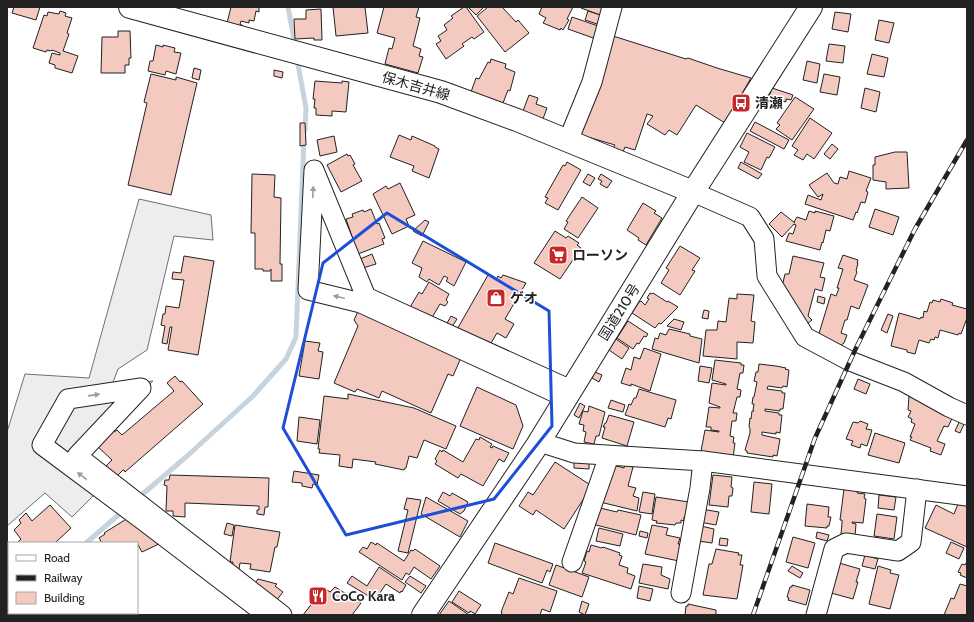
<svg xmlns="http://www.w3.org/2000/svg" width="974" height="622" viewBox="0 0 974 622" font-family="Cabin,'Noto Sans JP',sans-serif">
	<style>
		.parking { fill: #ededed; stroke: #6f6f6f }
		.lines { fill: none; stroke-linecap: round; stroke-linejoin: round }
		.stream { stroke: #c7d3dd; stroke-width: 5 }
		.building { fill: #f3c9c0; stroke: #222 }
		.minor-casing { stroke: #222; stroke-width: 21 }
		.major-casing { stroke: #222; stroke-width: 24 }
		.highway-casing { stroke: #222; stroke-width: 24 }
		.minor { stroke: #fff; stroke-width: 19 }
		.major { stroke: #fff; stroke-width: 22 }
		.highway { stroke: #fff; stroke-width: 22 }
		.rail-casing { stroke: #222; stroke-width: 4.5 }
		.rail { stroke: #fff; stroke-width: 3; stroke-dasharray: 9; stroke-linecap: butt }
		.oneway { fill: #9c9c9c }
		.marked { fill: none; stroke: #1d4ed8; stroke-width: 3; stroke-linejoin: round }
		.labels { text-anchor: middle; dominant-baseline: central; stroke-width: 3; stroke-linejoin: round; paint-order: stroke }
		.street-label { font-size: 14px; fill: #222; stroke: #fff }
		.poi-label { font-size: 14px; font-weight: bold; fill: #222; stroke: #fff; text-anchor: start }
	</style>
	<rect width="100%" height="100%" fill="#fff"/>
	<path class="parking" d="M139 199 211 215 213 240 174 236 147 350 118 369 112 385 153 381 79 451 104 485 72 517 45 493 7 526V432L25 374 89 378Z"/>
	<g class="lines">
		<g class="stream">
			<path d="M288 7 295 45"/>
			<path d="M297 59 306 108 305 130"/>
			<path d="M138 498 186 457 253 396 286 359 296 337 304 138"/>
			<path d="M86 543 123 511"/>
			<path d="M7 611 9 610"/>
		</g>
	</g>
	<g class="building">
		<path d="M14 7H40L36 20 12 13Z"/>
		<path d="M231 7H259V12L256 11 254 21 249 20V23L241 21 240 24 242 25V26L227 23Z"/>
		<path d="M333 7H365L368 33 336 36Z"/>
		<path d="M384 7H419L416 17 420 18 413 46 421 49 419 56 423 57 418 73 385 64 389 48 392 49 395 38 377 33Z"/>
		<path d="M464 7H466L484 32 474 39 472 37 462 44 464 46 446 59 436 44 441 41 438 36 447 30 444 25 453 18 451 16Z"/>
		<path d="M468 7H484L476 15Z"/>
		<path d="M488 7H502L516 22 518 20 529 33 505 52 477 16Z"/>
		<path d="M542 7H573L567 19 569 20 563 30 561 28 560 30 543 23 546 18 539 14Z"/>
		<path d="M581 7H606L603 16 581 8Z"/>
		<path d="M321 9 322 40H314V38L295 39 294 19H306V10Z"/>
		<path d="M60 11 66 13 65 16 72 18 67 33 69 34 63 51 78 56 72 73 55 68V65L49 63 52 53 60 55V53L52 50 51 51 47 50 46 52 33 48 44 15 47 16 48 12 59 14Z"/>
		<path d="M588 11 603 16 600 25 585 20Z"/>
		<path d="M835 12 851 14 848 32 832 29Z"/>
		<path d="M572 17 601 27 596 39 568 29Z"/>
		<path d="M879 20 894 23 889 43 875 40Z"/>
		<path d="M118 31H130L131 58H129V65H125V73H101L102 37H118Z"/>
		<path d="M613 36 686 59 688 58 717 68 751 78 725 123 696 105 677 135 669 130 665 135 647 124 653 116 647 114 635 150 625 147 623 152 613 148 615 145 581 135Z"/>
		<path d="M829 44 845 46 843 63 826 61Z"/>
		<path d="M156 45 163 47V45L175 48 174 52 181 53 176 74 166 71 165 75 148 71 150 61H153Z"/>
		<path d="M872 54 888 58 884 77 867 74Z"/>
		<path d="M491 59 506 64 505 68 515 72 510 91 508 90 503 103 471 92 476 78 479 79 488 62 490 63Z"/>
		<path d="M807 61 820 64 817 83 803 80Z"/>
		<path d="M194 68 201 70 199 80 192 78Z"/>
		<path d="M274 70 283 72 282 78 274 76Z"/>
		<path d="M151 74 176 80V77L197 83 171 195 128 185 147 103 144 102Z"/>
		<path d="M824 74 840 77 837 95 820 92Z"/>
		<path d="M315 81 342 83V81L349 82 346 112 332 111V116L316 115V108H314L315 99H313Z"/>
		<path d="M772 88 793 95 791 100 786 99V102L769 97Z"/>
		<path d="M865 88 880 92 876 112 861 108Z"/>
		<path d="M529 95 538 98 536 104 547 108 543 119 523 111Z"/>
		<path d="M795 97 814 109 792 140 776 129 780 125 777 123Z"/>
		<path d="M810 118 832 133 814 159 807 154 803 160 794 155 798 150 792 146Z"/>
		<path d="M755 122 789 140 784 149 750 131Z"/>
		<path d="M300 123H305L306 145 300 146Z"/>
		<path d="M747 133 775 147 769 158 767 157 761 170 744 162 749 152 740 147Z"/>
		<path d="M399 135 411 140 412 136 435 146V147L439 149 429 178 412 171 414 166 390 157Z"/>
		<path d="M334 136 337 152 320 156 317 140Z"/>
		<path d="M832 144 838 149 830 159 824 154Z"/>
		<path d="M895 152H907L909 188 886 189V182L873 180V165H875V157Z"/>
		<path d="M347 154 348 156 350 155 355 164 353 165 362 181 341 192 327 165Z"/>
		<path d="M567 162 581 170 558 210 545 203 548 198 545 197 563 165 565 166Z"/>
		<path d="M741 162 762 174 758 179 738 168Z"/>
		<path d="M849 171 871 178 866 191 868 192 865 203 861 202 857 213 856 212 853 220 805 204 808 195 821 200 823 194 818 197 809 185 827 173 834 183 838 184 840 177 847 179Z"/>
		<path d="M252 174 275 175 274 197 281 198 280 264H282V281H271V269L270 271H263V269H255V233H251Z"/>
		<path d="M588 174 595 178 590 186 583 182Z"/>
		<path d="M601 174 612 181 607 188 600 184 602 181 598 179Z"/>
		<path d="M400 183 415 215 406 219 409 226 392 234 373 194 386 186 388 189Z"/>
		<path d="M582 197 598 208 578 238 564 229 568 222 566 221Z"/>
		<path d="M643 203 656 211 654 213 662 218 646 245 638 240 639 238 627 230Z"/>
		<path d="M371 209 377 224 379 223 385 238 382 239 384 244 358 254 346 219 353 217 352 214 363 210 364 212Z"/>
		<path d="M875 209 899 217 893 235 869 227Z"/>
		<path d="M809 211 815 213V211L834 216 830 231 826 230 823 243 822 242 820 250 786 241 789 233 793 234 796 225 794 224 782 237 769 224 781 212 795 223 794 222 797 217 806 220Z"/>
		<path d="M425 220 429 222 422 236 413 231Z"/>
		<path d="M555 231 566 238 568 236 579 243 577 245 581 248 560 279 534 263Z"/>
		<path d="M423 241 466 262 454 286 446 281 448 278 444 276 439 285 429 279 427 282 419 277 422 268 412 263Z"/>
		<path d="M680 246 700 258 692 270 695 271 680 295 661 283 669 270 666 268Z"/>
		<path d="M372 254 376 264 363 268 360 259Z"/>
		<path d="M843 255 858 260 857 263H858L856 271 857 272 854 280 868 285 859 309 851 306 847 320H845L841 333 847 335 844 343 837 348 817 340 831 294 836 296 839 288H837L843 269 838 268Z"/>
		<path d="M184 256 214 261 198 355 168 350 172 327H170L167 344 162 343 165 326 161 325 163 314H165L166 306 179 308 184 280 172 279 173 272 181 273Z"/>
		<path d="M793 256 824 263 820 277 825 278 822 291 815 289 808 316 812 320 802 328 780 295 785 274H789Z"/>
		<path d="M488 275 496 280 498 276 501 278 503 275 526 283 505 319 514 324 506 338 497 333 488 348 455 333Z"/>
		<path d="M429 282 449 294 446 300 448 302 445 306 440 304 430 321 409 309 419 292 422 294Z"/>
		<path d="M650 293 652 294 653 293 667 302 668 301 678 307 661 324 659 323 655 328 632 313 639 302 641 301 645 305 649 299 647 298Z"/>
		<path d="M737 294 754 295 751 321 755 322 753 343 737 342V359L703 356 706 330H717L718 321 726 322 729 298 737 299Z"/>
		<path d="M818 296 825 298 824 304 817 302Z"/>
		<path d="M941 299 953 303 952 305 967 309V318L961 334 959 333 958 335 940 330 938 338 935 337 934 340 931 339 929 343 919 340 915 354 907 352V350L891 346 899 313 920 319 921 317 923 318 924 311 927 312 930 302 932 303 933 300 940 302Z"/>
		<path d="M360 307 463 353 453 376 448 374 431 413 382 391 379 398 357 389 355 392 334 383 358 326 354 320Z"/>
		<path d="M704 310 709 311 708 319 702 318Z"/>
		<path d="M888 314 893 316 887 333 881 330Z"/>
		<path d="M451 316 457 319 450 330 445 327Z"/>
		<path d="M674 319 684 322 681 330 667 326Z"/>
		<path d="M628 321 648 334 646 337 644 336 639 344 637 343 633 349 617 338Z"/>
		<path d="M669 329 690 334V336L702 339 699 363 652 349 655 338 658 339 660 333 666 335Z"/>
		<path d="M616 339 629 348 622 359 609 350Z"/>
		<path d="M305 341 320 343 318 351 323 352 319 379 299 376Z"/>
		<path d="M644 348 661 354 650 391 631 384V386L621 383 626 368 631 370 634 357 640 359Z"/>
		<path d="M715 360 741 363V365H744L743 373H740L737 389 741 390 740 397H737L733 413H737L736 421H732L730 436 734 437 733 443H735L733 458 701 451 705 430 719 432V431L711 430V427H706L709 407 720 408V407L709 403 712 383 726 385V384L712 380Z"/>
		<path d="M759 364 776 366 786 368 785 369 789 370 787 387 783 386 782 388 768 386 767 389 782 391V393H785L783 409H780V411L765 409V411L779 413V415H782L780 433 776 432V434L762 432V435L780 439 777 456 773 455V457L747 453V451L745 450 750 433V428L749 427 750 418 751 419 752 411H754L753 410 754 404H752L753 397H754L757 382 754 381 756 372H758Z"/>
		<path d="M700 366 712 368 709 383 698 381Z"/>
		<path d="M595 372 602 375 599 382 592 378Z"/>
		<path d="M175 376 180 382 182 381 203 404 125 472 124 470H123L113 480 102 470 112 460 96 445 112 430 114 432 117 430 122 435 174 391 167 383Z"/>
		<path d="M858 379 870 384 866 394 854 389Z"/>
		<path d="M477 387 516 405 523 426 513 449 460 426Z"/>
		<path d="M639 389 676 400 671 419 668 418 665 427 625 415 629 404 631 405 634 398H636Z"/>
		<path d="M348 394 414 408 456 426 446 449 424 440 417 458 409 456 406 468H405L404 470 375 464 376 462 353 459 352 468 339 466 340 455 319 453 320 449H318L324 396 348 399Z"/>
		<path d="M909 396 954 414 948 427 944 426 937 441 945 444 941 455 930 451 931 448 910 440 912 437H910L915 424 911 422 912 419 908 417 911 411 908 410Z"/>
		<path d="M611 400 625 405 623 412 608 408Z"/>
		<path d="M580 403 585 406 579 418 574 415Z"/>
		<path d="M589 406 605 412 599 436H596L594 444 584 442 586 432 583 431 584 425 579 424 583 411 588 412Z"/>
		<path d="M609 415 634 422 627 446 602 438 605 427H603L605 423H606Z"/>
		<path d="M299 417 320 420 317 444 297 441Z"/>
		<path d="M961 418 966 420 960 433 955 431Z"/>
		<path d="M860 421 868 424 866 429 872 430 867 446 861 444 860 448 851 445 853 441 846 439 853 422 858 423Z"/>
		<path d="M875 433 905 443 899 463 868 455Z"/>
		<path d="M480 437 492 444 490 447 492 448 493 446 509 453 504 462 499 459 483 486 461 474 458 478 435 464 437 461 435 459 440 450 442 452 443 450 463 462 476 439 479 440Z"/>
		<path d="M574 461 589 462V469L574 468Z"/>
		<path d="M555 462 592 486 564 529 536 510 533 515 519 506 528 492 533 495Z"/>
		<path d="M613 465 624 468 625 465 633 467 628 486 636 488 633 496 639 498 637 511 600 502Z"/>
		<path d="M294 471 319 475 317 485 313 484 312 488 302 486V483L292 482Z"/>
		<path d="M170 475 269 478 268 507H265L264 515 257 514V510H259V506L185 503V517L173 516V511H166L167 486 164 485 165 480H169Z"/>
		<path d="M713 475 732 477 731 487 733 488 732 496H729L728 507 709 505Z"/>
		<path d="M754 482 772 484 769 514 751 512Z"/>
		<path d="M844 489 858 491 857 493 865 494 864 498 866 499 863 523 852 522V523L856 524 855 536 841 534 842 523V520H840Z"/>
		<path d="M443 492 450 496 452 493 468 502 464 511 460 514 438 501Z"/>
		<path d="M643 492 655 494 652 514 639 512Z"/>
		<path d="M879 495 896 497 894 510 878 508Z"/>
		<path d="M426 497 468 521 460 537 421 514Z"/>
		<path d="M656 497 689 502 686 517H684V521L681 520V523H676L675 525 656 523 657 521 652 520Z"/>
		<path d="M407 498 421 500 408 553 398 551 408 510 404 509Z"/>
		<path d="M807 504 829 507 828 517H831L829 526H827V528L805 526Z"/>
		<path d="M958 504 967 506V547L925 528 936 505 954 514Z"/>
		<path d="M50 505 71 528 55 543H17L21 539 14 530 21 523 19 520 26 513 32 521Z"/>
		<path d="M600 508 617 512 618 510 641 515 636 535 592 524 594 513 599 514Z"/>
		<path d="M701 509 719 512 716 525 699 522Z"/>
		<path d="M877 514 897 517 894 539 874 536Z"/>
		<path d="M128 518 163 542 142 552 137 543H102L99 538 105 534 104 533Z"/>
		<path d="M227 523 234 525 232 536 224 534Z"/>
		<path d="M235 525 280 532 277 547H275L270 572 250 569 251 564 240 563 239 569 232 568 233 562H230Z"/>
		<path d="M652 525 668 528 666 535 680 538 678 544 682 545 679 561 645 554Z"/>
		<path d="M701 526 714 529 712 543 698 541Z"/>
		<path d="M599 528 623 534 620 546 596 541Z"/>
		<path d="M640 531 648 533 647 538 639 536Z"/>
		<path d="M817 532 829 535 827 541 816 538Z"/>
		<path d="M793 537 815 543 808 568 786 562Z"/>
		<path d="M720 538 728 539 727 546 719 545Z"/>
		<path d="M371 542 376 545 377 543 404 561 411 550 413 551 415 549 440 566 431 579 414 567 409 575 406 573 402 580 359 552 363 547 367 549Z"/>
		<path d="M951 542 964 548 959 559 946 553Z"/>
		<path d="M495 543 553 564 550 572 547 570 542 583 488 563Z"/>
		<path d="M591 545 602 548 603 547 620 553 619 555 622 556 619 565 628 568 627 573 635 576 631 589 582 573 586 562 584 561 587 551 589 552Z"/>
		<path d="M716 549 739 553 738 555H742L740 565H743L737 599 703 595 709 564H712Z"/>
		<path d="M9 550V584L7 586V552Z"/>
		<path d="M865 555 878 559 875 569 862 566Z"/>
		<path d="M839 563 860 569 856 582H858L853 599 831 593Z"/>
		<path d="M966 563H967V578L960 575 961 573 958 572 962 564 965 565Z"/>
		<path d="M643 564 662 567 661 575 670 579 668 589 639 583Z"/>
		<path d="M556 565 589 577 582 597 549 585Z"/>
		<path d="M792 566 803 573 800 578 788 571Z"/>
		<path d="M878 566 891 570 890 573 899 575 890 609 869 604Z"/>
		<path d="M379 567 406 585 402 592 401 591 400 593 386 584 375 600 347 583 352 576 367 586Z"/>
		<path d="M410 576 426 586 421 593 405 582Z"/>
		<path d="M519 578 557 591 550 612 542 609 540 615H501L502 612H501L509 592 513 594Z"/>
		<path d="M258 579 277 584 275 586 283 592 272 606 250 590Z"/>
		<path d="M960 584 967 586V615H944L951 598 954 599Z"/>
		<path d="M792 585 810 590 806 605 788 600 789 598 787 597 790 587H792Z"/>
		<path d="M639 586 653 589 650 601 637 598Z"/>
		<path d="M335 587 361 603 352 615H303L324 588 330 592Z"/>
		<path d="M459 591 481 605 475 614 470 611 469 613 452 602Z"/>
		<path d="M449 601 469 615H439Z"/>
		<path d="M582 601 589 604 585 615 579 612Z"/>
		<path d="M688 604 716 610V615H685L686 606H688Z"/>
	</g>
	<g class="lines">
		<defs>
			<g id="minor">
				<path d="M568 141 592 82 612 7"/>
				<path d="M693 192 750 217 764 239 767 276 805 337 850 361 904 382 949 407 967 415"/>
				<path d="M567 398 361 303 308 290 314 170 366 297 571 390"/>
				<path d="M541 440 549 445 574 453 703 461 967 496"/>
				<path d="M572 562 609 456"/>
				<path d="M681 593 700 488 703 461"/>
				<path d="M267 615 144 521 42 445 68 399 141 388 77 456 282 615"/>
				<path d="M816 615 834 549 846 543 898 551 911 542 917 489"/>
			</g>
			<path id="major" d="M130 7 441 92 517 120 693 192"/>
			<path id="highway" d="M423 615 536 447 693 192 811 7"/>
		</defs>
		<use href="#minor" class="minor-casing"/>
		<use href="#major" class="major-casing"/>
		<use href="#highway" class="highway-casing"/>
		<use href="#minor" class="minor"/>
		<use href="#major" class="major"/>
		<use href="#highway" class="highway"/>
		<defs>
			<path id="rail" d="M753 615 815 438 856 348 915 229 967 140"/>
		</defs>
		<use href="#rail" class="rail-casing"/>
		<use href="#rail" class="rail"/>
	</g>
	<defs><path id="oneway-solid" d="M-6-.8H1V-3.2L6.5 0L1 3.2V.8H-6Z"/></defs>
	<g class="oneway">
		<use href="#oneway-solid" transform="translate(313 192) rotate(-87)"/>
		<use href="#oneway-solid" transform="translate(339 297) rotate(-166)"/>
		<use href="#oneway-solid" transform="translate(94 395) rotate(-8)"/>
		<use href="#oneway-solid" transform="translate(82 476) rotate(-143)"/>
	</g>
	<path class="marked" d="M387 213 549 311 552 426 494 499 346 535 283 428 323 263Z"/>
	<defs>
		<symbol id="bus-square" viewBox="-11 -11 22 22"><rect x="-9" y="-9" width="18" height="18" rx="4" fill="#c62828" stroke="#fff"/><path d="M-5-6H5V4H4V6H2V4H-2V6H-4V4H-5ZM-3.5-4V0h7V-4ZM-3.5 1.2v1.5H-2V1.2ZM2 1.2v1.5H3.5V1.2Z" fill="#fff"/></symbol>
		<symbol id="supermarket-square" viewBox="-11 -11 22 22"><rect x="-9" y="-9" width="18" height="18" rx="4" fill="#c62828" stroke="#fff"/><path d="M-6-5.5h2.5l.6 2H6L4.5 2H-2.5L-4.4-4H-6ZM-1.5 3.2a1.3 1.3 0 1 0 .1 0ZM3 3.2a1.3 1.3 0 1 0 .1 0Z" fill="#fff"/></symbol>
		<symbol id="shop-square" viewBox="-11 -11 22 22"><rect x="-9" y="-9" width="18" height="18" rx="4" fill="#c62828" stroke="#fff"/><path d="M-5-2.5h2.3a2.7 3.5 0 0 1 5.4 0H5L5.5 6h-11ZM-1.5-2.5h3a1.5 2.3 0 0 0-3 0Z" fill="#fff"/></symbol>
		<symbol id="restaurant-square" viewBox="-11 -11 22 22"><rect x="-9" y="-9" width="18" height="18" rx="4" fill="#c62828" stroke="#fff"/><path d="M-5-6h1v4h1v-4h1v4h1v-4h1v5L-1.5 .5V6h-2V.5L-5-1ZM5-6V6H3V1.5H1.5Q1.5-4 5-6Z" fill="#fff"/></symbol>
	</defs>
	<g fill-rule="evenodd">
		<use href="#bus-square" x="730" y="92" width="22" height="22"/>
		<use href="#supermarket-square" x="547" y="244" width="22" height="22"/>
		<use href="#shop-square" x="485" y="287" width="22" height="22"/>
		<use href="#restaurant-square" x="307" y="585" width="22" height="22"/>
	</g>
	<g class="labels">
		<g class="street-label">
			<text transform="translate(416 86) rotate(16)">保木吉井線</text>
			<text transform="translate(619 312) rotate(-58)">国道210号</text>
		</g>
		<g class="poi-label">
			<text x="755" y="103">清瀬</text>
			<text x="572" y="255">ローソン</text>
			<text x="510" y="298">ゲオ</text>
			<text x="332" y="596">CoCo Kara</text>
		</g>
	</g>
	<rect width="974" height="622" fill="none" stroke="#222222" stroke-width="16"/>
	<rect x="8" y="542" width="130" height="72" fill="#ffffff" stroke="#a7a7a7"/>
	<rect x="16" y="555" width="20" height="6" fill="#ffffff" stroke="#a7a7a7"/>
	<text x="44" y="562" font-size="12" fill="#222222">Road</text>
	<rect x="16" y="575" width="20" height="6" fill="#222222" stroke="#a7a7a7"/>
	<text x="44" y="582" font-size="12" fill="#222222">Railway</text>
	<rect x="16" y="592" width="20" height="12" fill="#f3c9c0" stroke="#a7a7a7"/>
	<text x="44" y="602" font-size="12" fill="#222222">Building</text>
</svg>
